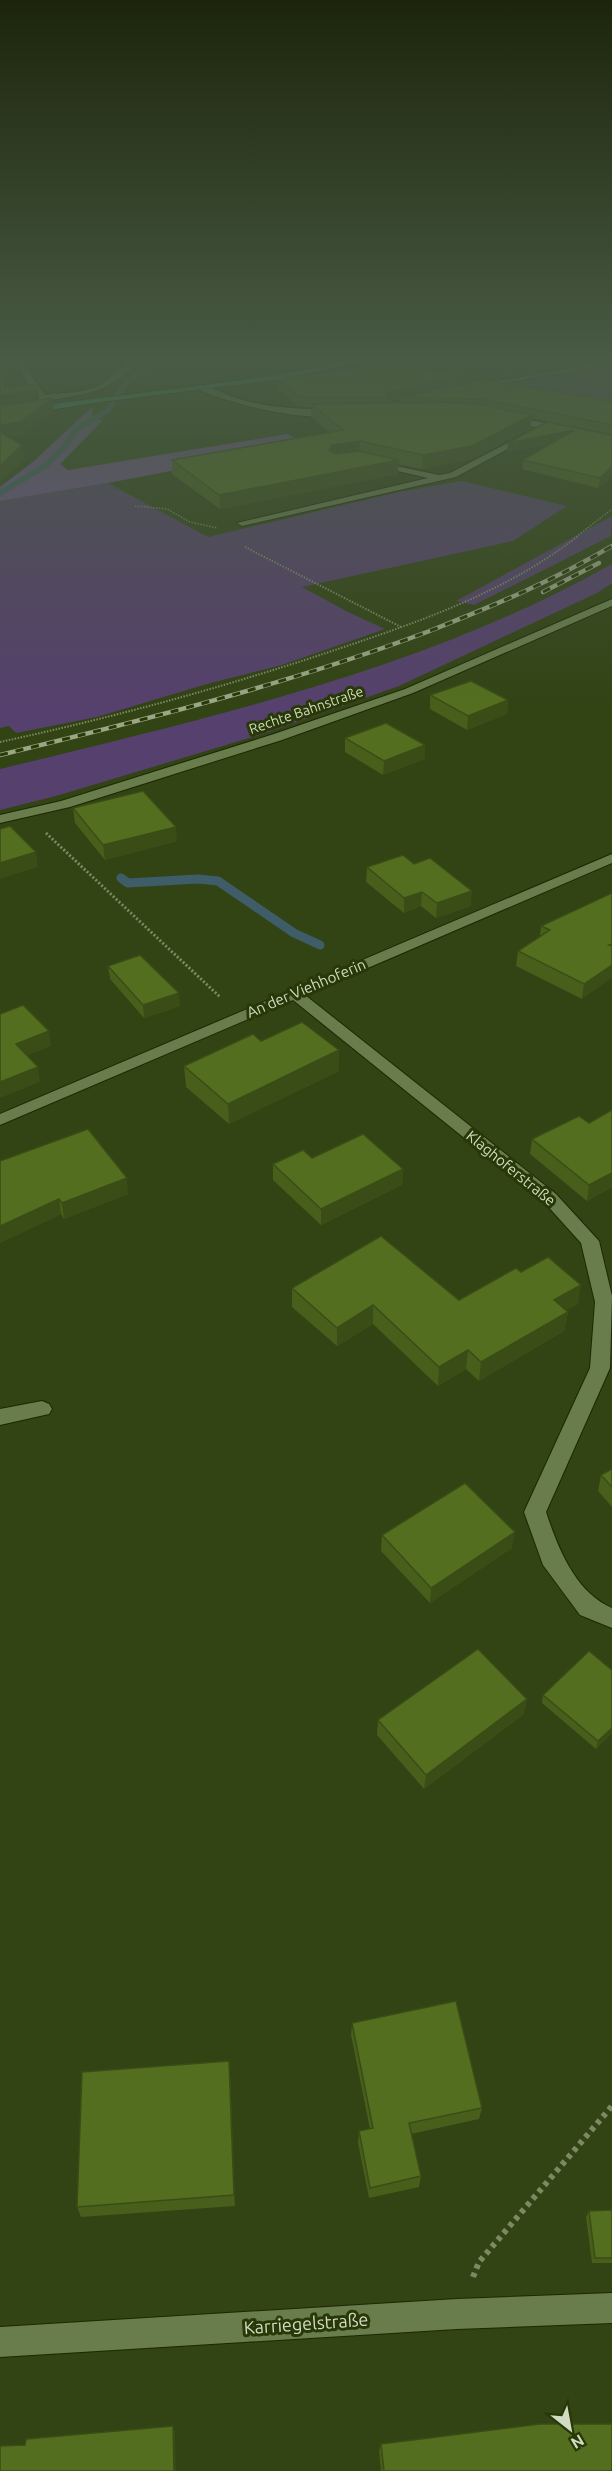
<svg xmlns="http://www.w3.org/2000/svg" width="612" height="2471" viewBox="0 0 612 2471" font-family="Ubuntu,sans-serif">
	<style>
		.green { fill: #56406d }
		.forest { fill: #735094 }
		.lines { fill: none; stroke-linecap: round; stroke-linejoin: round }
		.stream-far1 { stroke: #3f5d68; stroke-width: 6 }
		.stream { stroke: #3f5d68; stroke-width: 9 }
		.minor-casing { stroke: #1c2804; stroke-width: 2 }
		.major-casing { stroke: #1c2804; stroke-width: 2 }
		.path-far3 { stroke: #7c8a64; stroke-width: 1.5; stroke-dasharray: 1.5 1.5; stroke-linecap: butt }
		.path-far2 { stroke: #7c8a64; stroke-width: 2; stroke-dasharray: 1.5 1.5; stroke-linecap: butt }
		.path-far1 { stroke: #7c8a64; stroke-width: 3; stroke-dasharray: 2 2; stroke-linecap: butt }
		.path { stroke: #7c8a64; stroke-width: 6; stroke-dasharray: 4.5 4.5; stroke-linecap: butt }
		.minor { fill: #697c4c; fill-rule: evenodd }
		.major { fill: #3a8e75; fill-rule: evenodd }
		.rail-casing { stroke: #9aa786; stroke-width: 4.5 }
		.rail { stroke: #283807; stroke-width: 3; stroke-dasharray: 8; stroke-linecap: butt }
		.wall { fill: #475f1b; fill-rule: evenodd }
		.shaded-wall { fill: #3a4d16 }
		.building { fill: #536e1f; stroke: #3a4d16; stroke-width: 1.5 }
		.labels { text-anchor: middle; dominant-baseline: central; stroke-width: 6; stroke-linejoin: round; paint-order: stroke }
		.far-street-label { font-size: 14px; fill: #d1dcc2; stroke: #283807 }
		.street-label { font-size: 15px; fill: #d1dcc2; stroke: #283807 }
		.near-street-label { font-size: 18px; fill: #d1dcc2; stroke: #283807 }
	</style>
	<rect width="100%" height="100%" fill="#324314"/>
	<g class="green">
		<path d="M612 364V404L496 383Z"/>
		<path d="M462 481 567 506 513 541 302 587 348 612 385 629 282 665 207 684 97 717 16 733 9 726 0 728V501L108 483 208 537 399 492Z"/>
		<path d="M612 516 611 536 474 605 456 601Z"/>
		<path d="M612 564V583L597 593 399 686 266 733 56 796 0 810V769C208 718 424 670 612 564Z"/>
	</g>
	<path class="forest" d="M93 406 92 420H103L60 464 68 470 288 434 306 445 108 483 0 501V487L34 461Z"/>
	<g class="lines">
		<path class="stream-far1" d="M0 493 45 466 67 444 75 430 107 411 125 384 155 358"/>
		<path class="stream" d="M121 878 128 883 198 879 218 881 294 933 320 945"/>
		<defs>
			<g id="minor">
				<path d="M16 358H24L34 380 45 395C61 393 80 393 96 387 113 379 125 358 144 358 109 391 94 394 48 400L50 403 46 405C32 397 23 374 16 358Z"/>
				<path d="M612 361V365L473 388 469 386Z"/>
				<path d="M197 385C209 385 232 398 246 401 275 408 305 410 335 409L339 412C316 427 222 401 197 389Z"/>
				<path d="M509 416 612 436V442L506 421 505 419Z"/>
				<path d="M525 434 532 436 456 477 242 526 237 523 428 478 372 465V461L439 475 450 473Z"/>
				<path d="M612 599V606L413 693 282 740 70 807 0 823V815L61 801 274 734 405 689Z"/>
				<path d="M612 854V863L305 995 556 1194 599 1241 612 1296 610 1368 546 1512C558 1548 575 1592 612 1608V1628L580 1615 543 1565 524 1512 590 1368 595 1302 581 1243 544 1202 293 1000 0 1125V1114Z"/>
				<path d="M42 1401 49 1404 52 1409 49 1414 0 1425V1409Z"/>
				<path d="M612 2293V2323L457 2329 0 2357V2327L457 2299Z"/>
			</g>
			<path id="major" d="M363 358H378L282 379 94 403 0 418V412C121 392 243 386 363 358Z"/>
		</defs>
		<use href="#minor" class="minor-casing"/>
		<use href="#major" class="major-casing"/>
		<g class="path-far3">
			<path d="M135 506 167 509 190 522 217 528"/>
			<path d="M576 537 612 509"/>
		</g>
		<g class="path-far2">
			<path d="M245 547 401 627"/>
			<path d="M0 742C111 718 221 688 329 652 416 623 505 593 578 536"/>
		</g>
		<path class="path-far1" d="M46 833 220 997"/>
		<path class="path" d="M473 2277 479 2262 612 2106"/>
		<use href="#minor" class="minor"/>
		<use href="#major" class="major"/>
		<defs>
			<g id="rail">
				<path d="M543 592 599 563"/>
				<path d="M0 755C144 720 288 684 427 632 491 607 553 581 612 546"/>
			</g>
		</defs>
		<use href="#rail" class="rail-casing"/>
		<use href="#rail" class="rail"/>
	</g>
	<g class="wall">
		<path d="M419 369 458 376V385L442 389 612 401V434L531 418 530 428 471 459 422 469 398 464V474L220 509 172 474V460L329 432 311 417V407H299L278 389V380ZM401 398V403H386V402Z"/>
		<path d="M612 435V476L598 488 522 469 523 460 550 444 507 452 508 443Z"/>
		<path d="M430 695 508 700 507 714 467 730 430 709Z"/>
		<path d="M345 738 425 745V759L383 775 345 752Z"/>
		<path d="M73 808 177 841 105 860 75 823Z"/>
		<path d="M414 864 471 906 436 918 421 906 404 913 366 882 367 867Z"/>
		<path d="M612 893 582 999 516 966 518 951 540 936 541 926Z"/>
		<path d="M108 966 180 1006 144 1018 110 979Z"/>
		<path d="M261 1041 339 1050V1071L229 1124 186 1087 184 1066Z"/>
		<path d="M612 1110V1187L587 1201 530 1154 532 1139 589 1123Z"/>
		<path d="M312 1158 403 1169 402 1185 321 1225 273 1180V1164Z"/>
		<path d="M0 1161 128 1194 64 1219 61 1214 0 1243Z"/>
		<path d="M521 1272 578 1304 566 1310 568 1312 564 1331 479 1381 466 1369 438 1386 373 1324 337 1346 292 1307V1288L459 1300Z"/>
		<path d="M612 1469V1507L598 1491 601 1475Z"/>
		<path d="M382 1535 512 1548 430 1603 381 1551Z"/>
		<path d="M543 1695 612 1733 596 1749 542 1703Z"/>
		<path d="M524 1714 424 1789 377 1735 378 1720Z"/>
		<path d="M352 2023 482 2108 479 2119 411 2134 421 2176 419 2187 369 2198 358 2143 359 2131 370 2129 351 2035Z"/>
		<path d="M230 2073 235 2206 81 2217 77 2207Z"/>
		<path d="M612 2210V2263H592L586 2217 589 2211Z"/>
		<path d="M381 2444 612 2471H381L379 2451Z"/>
	</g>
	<g class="shaded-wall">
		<path d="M49 358H66L49 364Z"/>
		<path d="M458 376V385L406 397H401V398L386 402 387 393Z"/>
		<path d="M38 390 40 404 0 410V396Z"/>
		<path d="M53 398 54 412 21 436 0 440V425Z"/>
		<path d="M532 415 530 428 471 459 422 469 423 455Z"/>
		<path d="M574 430 573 439 507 452 508 443Z"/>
		<path d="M360 441 359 455 329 464V450L332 445Z"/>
		<path d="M22 445 24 459 0 482V466Z"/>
		<path d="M399 460 398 474 220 509 219 495Z"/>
		<path d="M612 467V476L598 488 600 478Z"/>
		<path d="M508 700 507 714 467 730 468 716Z"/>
		<path d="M425 745V759L383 775 384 761Z"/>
		<path d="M176 827 177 841 105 860 103 845Z"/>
		<path d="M36 852 38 867 0 879V863Z"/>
		<path d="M472 891 471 906 436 918 437 903Z"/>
		<path d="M422 892 421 906 404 913V898Z"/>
		<path d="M612 965V978L582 999 584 984Z"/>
		<path d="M179 993 180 1006 144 1018 143 1005Z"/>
		<path d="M49 1031 51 1046 18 1059 16 1044Z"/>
		<path d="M339 1050V1071L229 1124 228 1104Z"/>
		<path d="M38 1067 40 1082 0 1098V1082Z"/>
		<path d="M403 1169 402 1185 321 1225V1209Z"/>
		<path d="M612 1173V1187L587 1201 589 1185Z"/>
		<path d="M127 1178 128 1194 64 1219 62 1203Z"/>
		<path d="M59 1199 61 1214 0 1243V1226Z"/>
		<path d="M581 1285 578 1304 551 1319 554 1300Z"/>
		<path d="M373 1305V1324L337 1346V1328Z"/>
		<path d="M568 1312 564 1331 479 1381 481 1362Z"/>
		<path d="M468 1350 466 1369 438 1386 439 1367Z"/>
		<path d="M515 1532 512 1548 430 1603 431 1588Z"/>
		<path d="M527 1699 524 1714 424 1789 426 1775Z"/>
		<path d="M612 1728V1733L596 1749 598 1741Z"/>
		<path d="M229 2061 230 2073 235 2206 234 2195Z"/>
		<path d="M173 2426 175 2433 176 2471H174Z"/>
	</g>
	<g class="building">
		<path d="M419 359V369L458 376 387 393V397H299L278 380Z"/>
		<path d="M0 368 5 388 33 384 38 390 0 396Z"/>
		<path d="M484 380 612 401V425L487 400 401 397Z"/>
		<path d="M53 398 20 422 0 425V406Z"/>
		<path d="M447 402 481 405 532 415 472 446 423 455 360 441 332 445 329 450 335 454 359 451 399 460 219 495 172 460 343 430 311 404Z"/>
		<path d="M547 422 612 435V467L600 478 523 460 574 430 508 443Z"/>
		<path d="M0 432 22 445 0 466Z"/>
		<path d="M471 681 508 700 468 716 430 695Z"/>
		<path d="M386 723 425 745 384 761 345 738Z"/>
		<path d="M143 791 176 827 103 845 73 808Z"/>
		<path d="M10 826 36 852 0 863V829Z"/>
		<path d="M403 855 414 864 430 858 472 891 437 903 422 892 404 898 367 867Z"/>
		<path d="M612 893V944L609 945 612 946V965L584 984 518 951 550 930 541 926Z"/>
		<path d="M140 955 179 993 143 1005 108 966Z"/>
		<path d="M23 1005 49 1031 16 1044 38 1067 0 1082V1014Z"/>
		<path d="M302 1022 339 1050 228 1104 184 1066 253 1034 261 1041Z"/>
		<path d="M612 1110V1173L589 1185 532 1139 579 1116 589 1123Z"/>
		<path d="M88 1129 127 1178 62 1203 59 1199 0 1226V1161Z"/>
		<path d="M363 1134 403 1169 321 1209 273 1164 303 1150 312 1158Z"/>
		<path d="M381 1236 459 1300 516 1268 521 1272 548 1257 581 1285 554 1300 568 1312 481 1362 468 1350 439 1367 373 1305 337 1328 292 1288Z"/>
		<path d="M612 1469V1487L601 1475Z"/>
		<path d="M465 1483 515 1532 431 1588 382 1535Z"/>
		<path d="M478 1649 527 1699 426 1775 378 1720Z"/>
		<path d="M589 1651 612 1670V1728L598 1741 543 1695Z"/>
		<path d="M456 2001 482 2108 409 2123 421 2176 370 2188 359 2131 373 2128 352 2023Z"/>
		<path d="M229 2061 234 2195 77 2207 82 2072Z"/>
		<path d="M612 2210V2258H595L589 2211Z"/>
		<path d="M540 2424H612V2471H384L381 2444Z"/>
		<path d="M173 2426 174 2471H0V2446L25 2445 26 2439Z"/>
	</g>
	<linearGradient id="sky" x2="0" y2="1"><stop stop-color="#1c250b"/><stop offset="0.51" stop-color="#495b45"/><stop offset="1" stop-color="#495b45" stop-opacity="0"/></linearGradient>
	<rect width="612" height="704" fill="url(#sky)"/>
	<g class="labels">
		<g class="far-street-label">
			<text transform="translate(306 710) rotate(-19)">Rechte Bahnstraße</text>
		</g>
		<g class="street-label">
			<text transform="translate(306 988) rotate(-23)">An der Viehhoferin</text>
			<text transform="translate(511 1168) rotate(39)">Klaghoferstraße</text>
		</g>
		<g class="near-street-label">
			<text transform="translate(306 2323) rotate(-4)">Karriegelstraße</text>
		</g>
	</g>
	<g transform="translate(570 2429) rotate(149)" stroke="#283807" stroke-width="4.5" paint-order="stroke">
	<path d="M0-4.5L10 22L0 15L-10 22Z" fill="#d1dcc2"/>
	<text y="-9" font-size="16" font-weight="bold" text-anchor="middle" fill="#d1dcc2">N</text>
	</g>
</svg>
